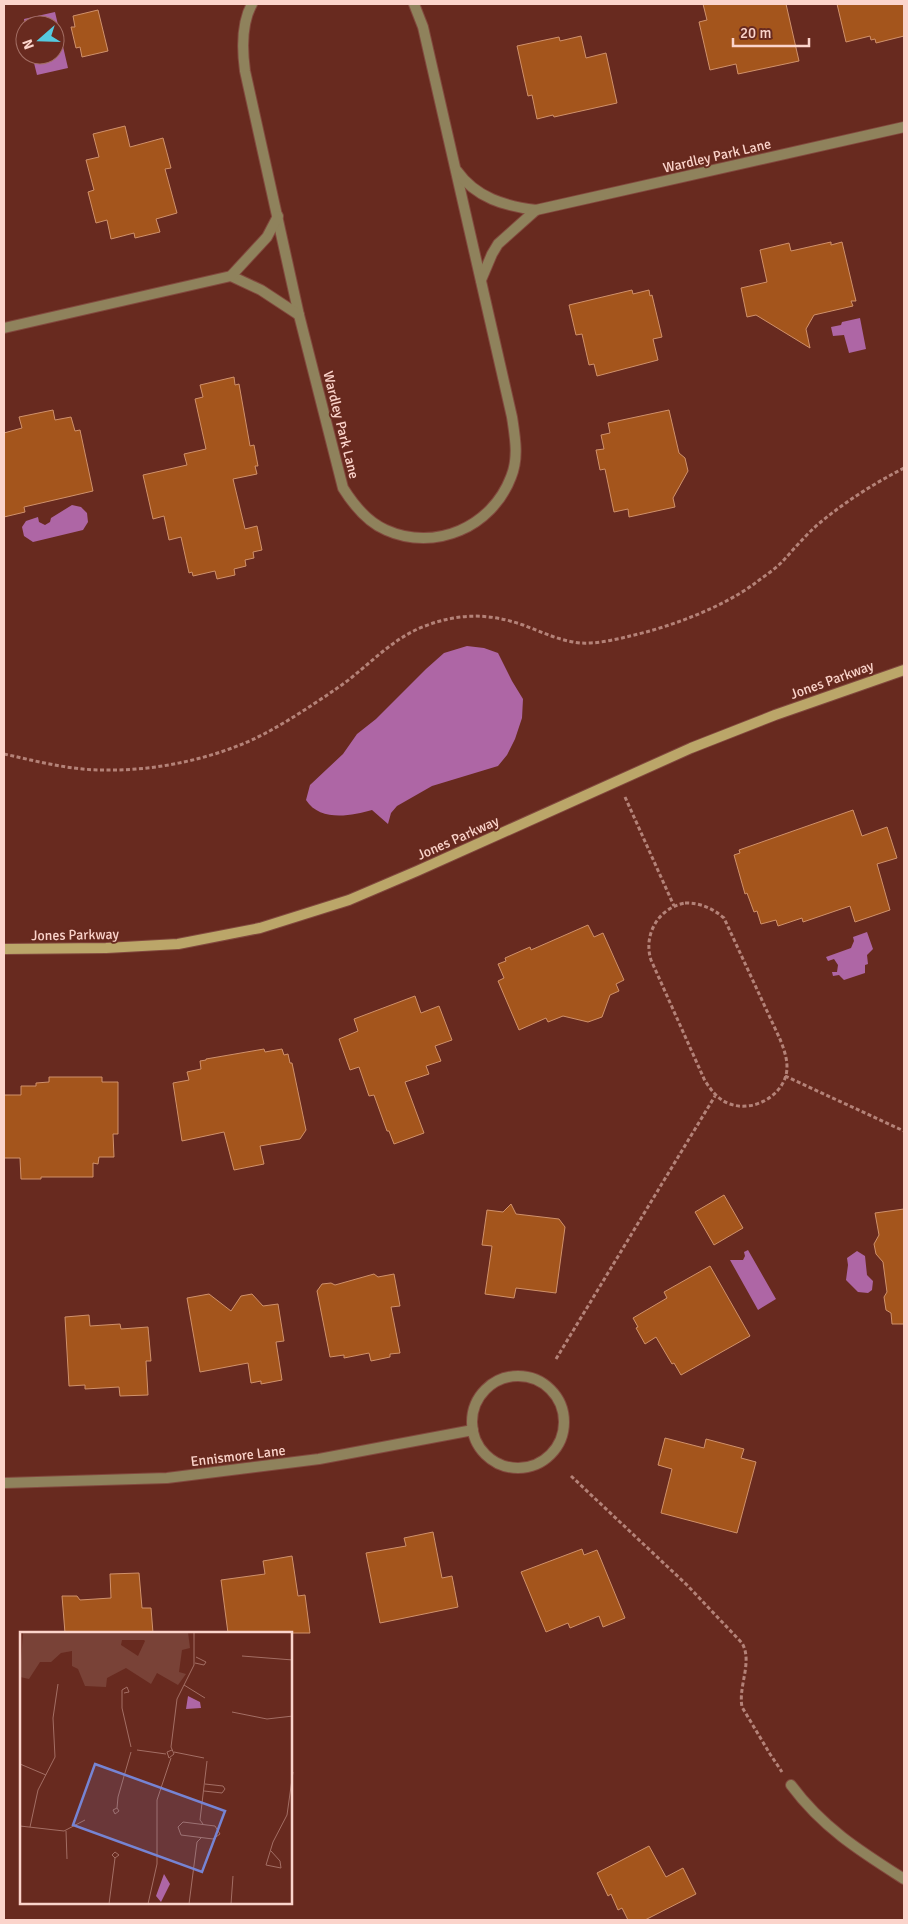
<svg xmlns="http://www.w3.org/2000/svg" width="908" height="1924" viewBox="0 0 908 1924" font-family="Signika,sans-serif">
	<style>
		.water { fill: #ae66a5 }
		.building { fill: #a4551c; stroke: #d0916b }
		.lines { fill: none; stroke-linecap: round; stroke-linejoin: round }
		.street-casing { stroke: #82493e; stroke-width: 12 }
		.secondary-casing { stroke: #82493e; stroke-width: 12 }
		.path { stroke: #b48278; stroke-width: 3; stroke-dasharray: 4 2.5; stroke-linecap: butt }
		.street { stroke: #8f825c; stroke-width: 10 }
		.secondary { stroke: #bba669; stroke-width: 10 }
		.labels { text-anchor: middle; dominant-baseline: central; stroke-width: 4; stroke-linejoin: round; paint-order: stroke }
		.street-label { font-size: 14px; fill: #fbd4cb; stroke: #682a1f }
		.inset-road { fill: none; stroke: #a36e64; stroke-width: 1 }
		.view { fill: #7684d3; fill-opacity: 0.15; stroke: #7684d3; stroke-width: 2.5 }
		.inset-edge { fill: none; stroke: #fbd4cb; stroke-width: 2.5 }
	</style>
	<rect width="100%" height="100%" fill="#682a1f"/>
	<g class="water">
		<path d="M55 12 68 68 37 75 32 55H55V25H25L24 19Z"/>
		<path d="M860 318 866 349 849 353 844 335 833 336 831 327 841 325 842 322Z"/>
		<path d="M72 505 81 507 87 513 88 522 83 530 33 542 24 536 22 527 26 521 38 517 39 522 45 525 50 522 51 518Z"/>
		<path d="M467 646 484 648 498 653 512 681 523 699 522 718 515 739 507 755 498 766 432 786 397 806 391 813 388 824 372 810C351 816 320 822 306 800L310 785 343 754 357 734 376 719 426 669 444 653Z"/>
		<path d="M867 932 873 949 867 955 868 964 865 965V973L844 980 839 975 833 976 832 972H837L838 965 834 959 828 961 826 957 851 948 854 941 853 937Z"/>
		<path d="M748 1250 776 1299 758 1310 730 1260H743L745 1256 744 1252Z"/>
		<path d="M857 1251 865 1256 867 1275 873 1281 872 1290 868 1293 858 1292 846 1280 848 1265 847 1258Z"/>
	</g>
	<g class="building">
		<path d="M703 4H786L799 61 738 74 736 64 710 70 699 22 707 20Z"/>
		<path d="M837 4H904V36L876 43 875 39 871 40 870 36 846 42Z"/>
		<path d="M98 10 108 51 82 57 80 47 76 48 71 27H75L73 16Z"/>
		<path d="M581 36 586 58 606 53 617 103 554 117 553 115 537 119 532 95 528 96 517 46 559 37 560 41Z"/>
		<path d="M125 126 130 147 163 138 171 168 165 169 177 213 156 219 160 232 135 238 134 233 111 239 107 220 96 223 88 192 94 190 86 160 99 157 93 134Z"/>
		<path d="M831 242V245L842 242 856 301H851L853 306 814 315 806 329 810 348 756 315 747 317 741 288 767 282 760 250 789 243 791 251Z"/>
		<path d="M632 290 633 294 649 290 650 296 652 295 662 337 653 339 658 360 597 376 594 364 589 365 582 334 576 335 569 305Z"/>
		<path d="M234 377 235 385 239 384 250 446 254 445 258 466H255L257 474 233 479 245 529 257 526 262 550 253 552 254 558 245 560 246 566 234 569 235 575 217 579 215 571 193 576 192 572 189 573 181 537 169 540 164 516 153 519 143 475 187 465 184 454 206 449 195 399 203 397 200 385Z"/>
		<path d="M53 410 55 420 71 417 75 431 80 430 93 491 24 507 25 512 4 517V433L22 428 19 417Z"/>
		<path d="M669 410 679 453 685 458 688 471 673 498 675 507 629 517 628 509 614 512 605 469 600 470 596 450 604 449 601 435 610 433 608 423Z"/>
		<path d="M853 810 862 836 887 827 897 858 877 864 890 910 855 922 850 906 803 922 802 918 778 926 776 920 761 924 757 911 754 912 747 893 745 894 734 855 740 853 739 850Z"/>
		<path d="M588 925 594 937 603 933 624 980 616 984 619 991 610 995 602 1017 588 1022 563 1016 548 1022 546 1018 519 1030 498 981 504 978 498 964 506 961 505 958 530 947 531 950Z"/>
		<path d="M415 996 421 1013 439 1006 452 1040 435 1046 441 1061 426 1066 429 1074 405 1082 424 1133 394 1144 389 1131H387L374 1095 369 1096 359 1067 350 1070 339 1039 358 1031 354 1019Z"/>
		<path d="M264 1049 265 1052 282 1049 284 1055 288 1054 290 1063H292L306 1130 300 1139 260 1146 264 1164 234 1170 224 1132 182 1141 173 1083 189 1080 187 1072 201 1069 200 1061 206 1060V1059Z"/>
		<path d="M49 1077H102V1082H118V1134H113L114 1157H99L98 1164 93 1163V1177H41V1179H21L20 1158H4V1095H21V1086H36V1083L49 1082Z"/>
		<path d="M724 1195 743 1228 714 1245 695 1212Z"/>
		<path d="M511 1204 516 1214 559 1219 565 1227 556 1293 516 1288 514 1298 485 1294 492 1246 482 1245 487 1210 503 1212Z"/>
		<path d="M904 1209V1324H892L891 1313 886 1310 884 1297 887 1292 883 1262 876 1254 874 1244 879 1235 875 1213Z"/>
		<path d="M710 1266 750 1336 681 1375 674 1363 672 1364 656 1337 645 1344 636 1328 638 1327 633 1318 667 1298 664 1292Z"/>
		<path d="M374 1274 378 1277 394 1274 400 1306 391 1307 400 1353 390 1354V1357L371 1361 369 1353 344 1358V1355L330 1357 317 1291 322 1284 331 1283 335 1285Z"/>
		<path d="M209 1294 231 1311 241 1296 252 1294 263 1306 278 1304 284 1341 276 1342 282 1380 261 1384V1381L251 1383 248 1363 200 1372 187 1298Z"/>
		<path d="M89 1315 90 1326 120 1324 121 1329 148 1327 151 1361H146L148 1395 120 1396 119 1387 85 1389V1385L69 1386 65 1317Z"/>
		<path d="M665 1438 704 1448 706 1439 744 1449 741 1458 756 1462 737 1533 661 1513 672 1469 658 1465Z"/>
		<path d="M433 1532 442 1578 452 1576 458 1607 380 1623 366 1553 406 1546 404 1538Z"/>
		<path d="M582 1549 584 1555 597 1550 625 1618 603 1627 599 1616 570 1628 568 1623 546 1632 521 1572Z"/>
		<path d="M292 1556 298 1596 305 1595 310 1633H228L221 1580 265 1574 263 1561Z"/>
		<path d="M139 1573 142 1608H151L153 1633H65L62 1596H77L80 1600 111 1598 110 1574Z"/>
		<path d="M649 1846 666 1877 683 1868 696 1894 645 1920H628L622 1908 618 1910 611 1894 608 1896 597 1873Z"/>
	</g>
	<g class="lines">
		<defs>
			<g id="street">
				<path d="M252 4C241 24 242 49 245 71L299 315 343 488C353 504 367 522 386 530 435 552 492 527 511 477 519 458 515 437 512 417L423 27 414 4"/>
				<path d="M457 171C476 198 505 206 536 210L904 127"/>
				<path d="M231 276 261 290 299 315"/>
				<path d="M481 280 492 254 498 244 536 210"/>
				<path d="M4 328 231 276 267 237 278 216"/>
				<circle cx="518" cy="1422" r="46"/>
				<path d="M4 1483 167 1478 319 1459 473 1430"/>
				<path d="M791 1785C823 1828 860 1851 904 1879"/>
			</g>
			<path id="secondary" d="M4 949 106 948 178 944 260 928 349 900 417 871 691 748 775 715 904 670"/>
		</defs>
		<use href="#street" class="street-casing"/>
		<use href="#secondary" class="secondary-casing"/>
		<g class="path">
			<path d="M4 754C36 761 69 770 103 770 149 771 197 762 240 745 271 733 308 708 336 689 366 669 390 639 425 626 459 613 489 613 523 625 542 632 560 641 580 643 596 644 614 640 630 636 670 627 721 608 754 584 763 577 774 570 782 562 793 550 804 537 816 526 843 503 873 484 904 468"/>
			<path d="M625 797 674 906"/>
			<path d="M685 903C701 903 712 908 724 918L779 1037C783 1046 787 1057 787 1067 787 1094 754 1113 730 1104 718 1100 712 1091 705 1081L651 960C643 935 658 908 685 903Z"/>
			<path d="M785 1076 904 1131"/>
			<path d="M556 1359 715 1096"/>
			<path d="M571 1476 687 1585 742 1643C753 1662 738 1686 742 1707L770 1754 782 1772"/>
		</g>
		<use href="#street" class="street"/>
		<use href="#secondary" class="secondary"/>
	</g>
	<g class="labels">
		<g class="street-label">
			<text transform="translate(717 156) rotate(-13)">Wardley Park Lane</text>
			<text transform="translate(341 425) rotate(76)">Wardley Park Lane</text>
			<text transform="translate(832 680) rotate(-20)">Jones Parkway</text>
			<text transform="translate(458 838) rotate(-24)">Jones Parkway</text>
			<text transform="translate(75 935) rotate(-1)">Jones Parkway</text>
			<text transform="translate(238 1456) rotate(-7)">Ennismore Lane</text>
		</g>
	</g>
	<g transform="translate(20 1632)">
		<rect width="272" height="272" fill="#682a1f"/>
		<path d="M3 0H168L170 16 162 18 159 40 166 42 158 53 137 41 131 52 106 36 87 46 86 55 65 54 58 37 52 34V19L41 21 31 30H20L9 47 0 45ZM102 8H124L125 9 118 24 101 13Z" fill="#794237" fill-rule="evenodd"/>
		<path d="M168 64 180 70 181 76 166 77ZM144 242 150 252 141 270 136 264Z" fill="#ae66a5"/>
		<path class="inset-road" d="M222 24 273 28M175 31 184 33 186 30 176 25M164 53 185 66M104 61 109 60 107 55 102 58V76L111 115M212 80 247 87 273 84M117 118 146 122M152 118 147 120 149 126 154 122 151 115 157 67 174 33V0M154 120 184 126M0 132 26 143M184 159 202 161 205 157 203 154 185 152M97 176 93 178 95 182 99 179 97 176 98 165 111 120M163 190 195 194 200 202 193 207 161 203 158 195ZM183 192 180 188 187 129M0 194 44 199 65 188M10 195 18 158 35 125 33 86 38 52M46 199 47 227M251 219 260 229 261 236 246 233 253 210 267 183 273 140M89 272 95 226 99 223 95 220 92 223 95 226M128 272 137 232V168L151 126M169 272 177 210 181 206M211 272 213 244"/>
		<path class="view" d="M75 132 205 179 182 240 53 193Z"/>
		<rect width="272" height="272" class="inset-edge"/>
	</g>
	<rect width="908" height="1924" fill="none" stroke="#fbd4cb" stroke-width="10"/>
	<g transform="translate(40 40) rotate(250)"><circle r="24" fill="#682a1f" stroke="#a36e64"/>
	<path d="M0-4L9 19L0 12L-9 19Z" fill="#55cadf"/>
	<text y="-8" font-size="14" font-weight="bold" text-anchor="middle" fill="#fbd4cb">N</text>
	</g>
	<path d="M733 38v8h76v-8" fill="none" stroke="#fbd4cb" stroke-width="2.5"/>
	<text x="740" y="38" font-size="15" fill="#fbd4cb" stroke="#682a1f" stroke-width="4" paint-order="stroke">20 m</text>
</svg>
